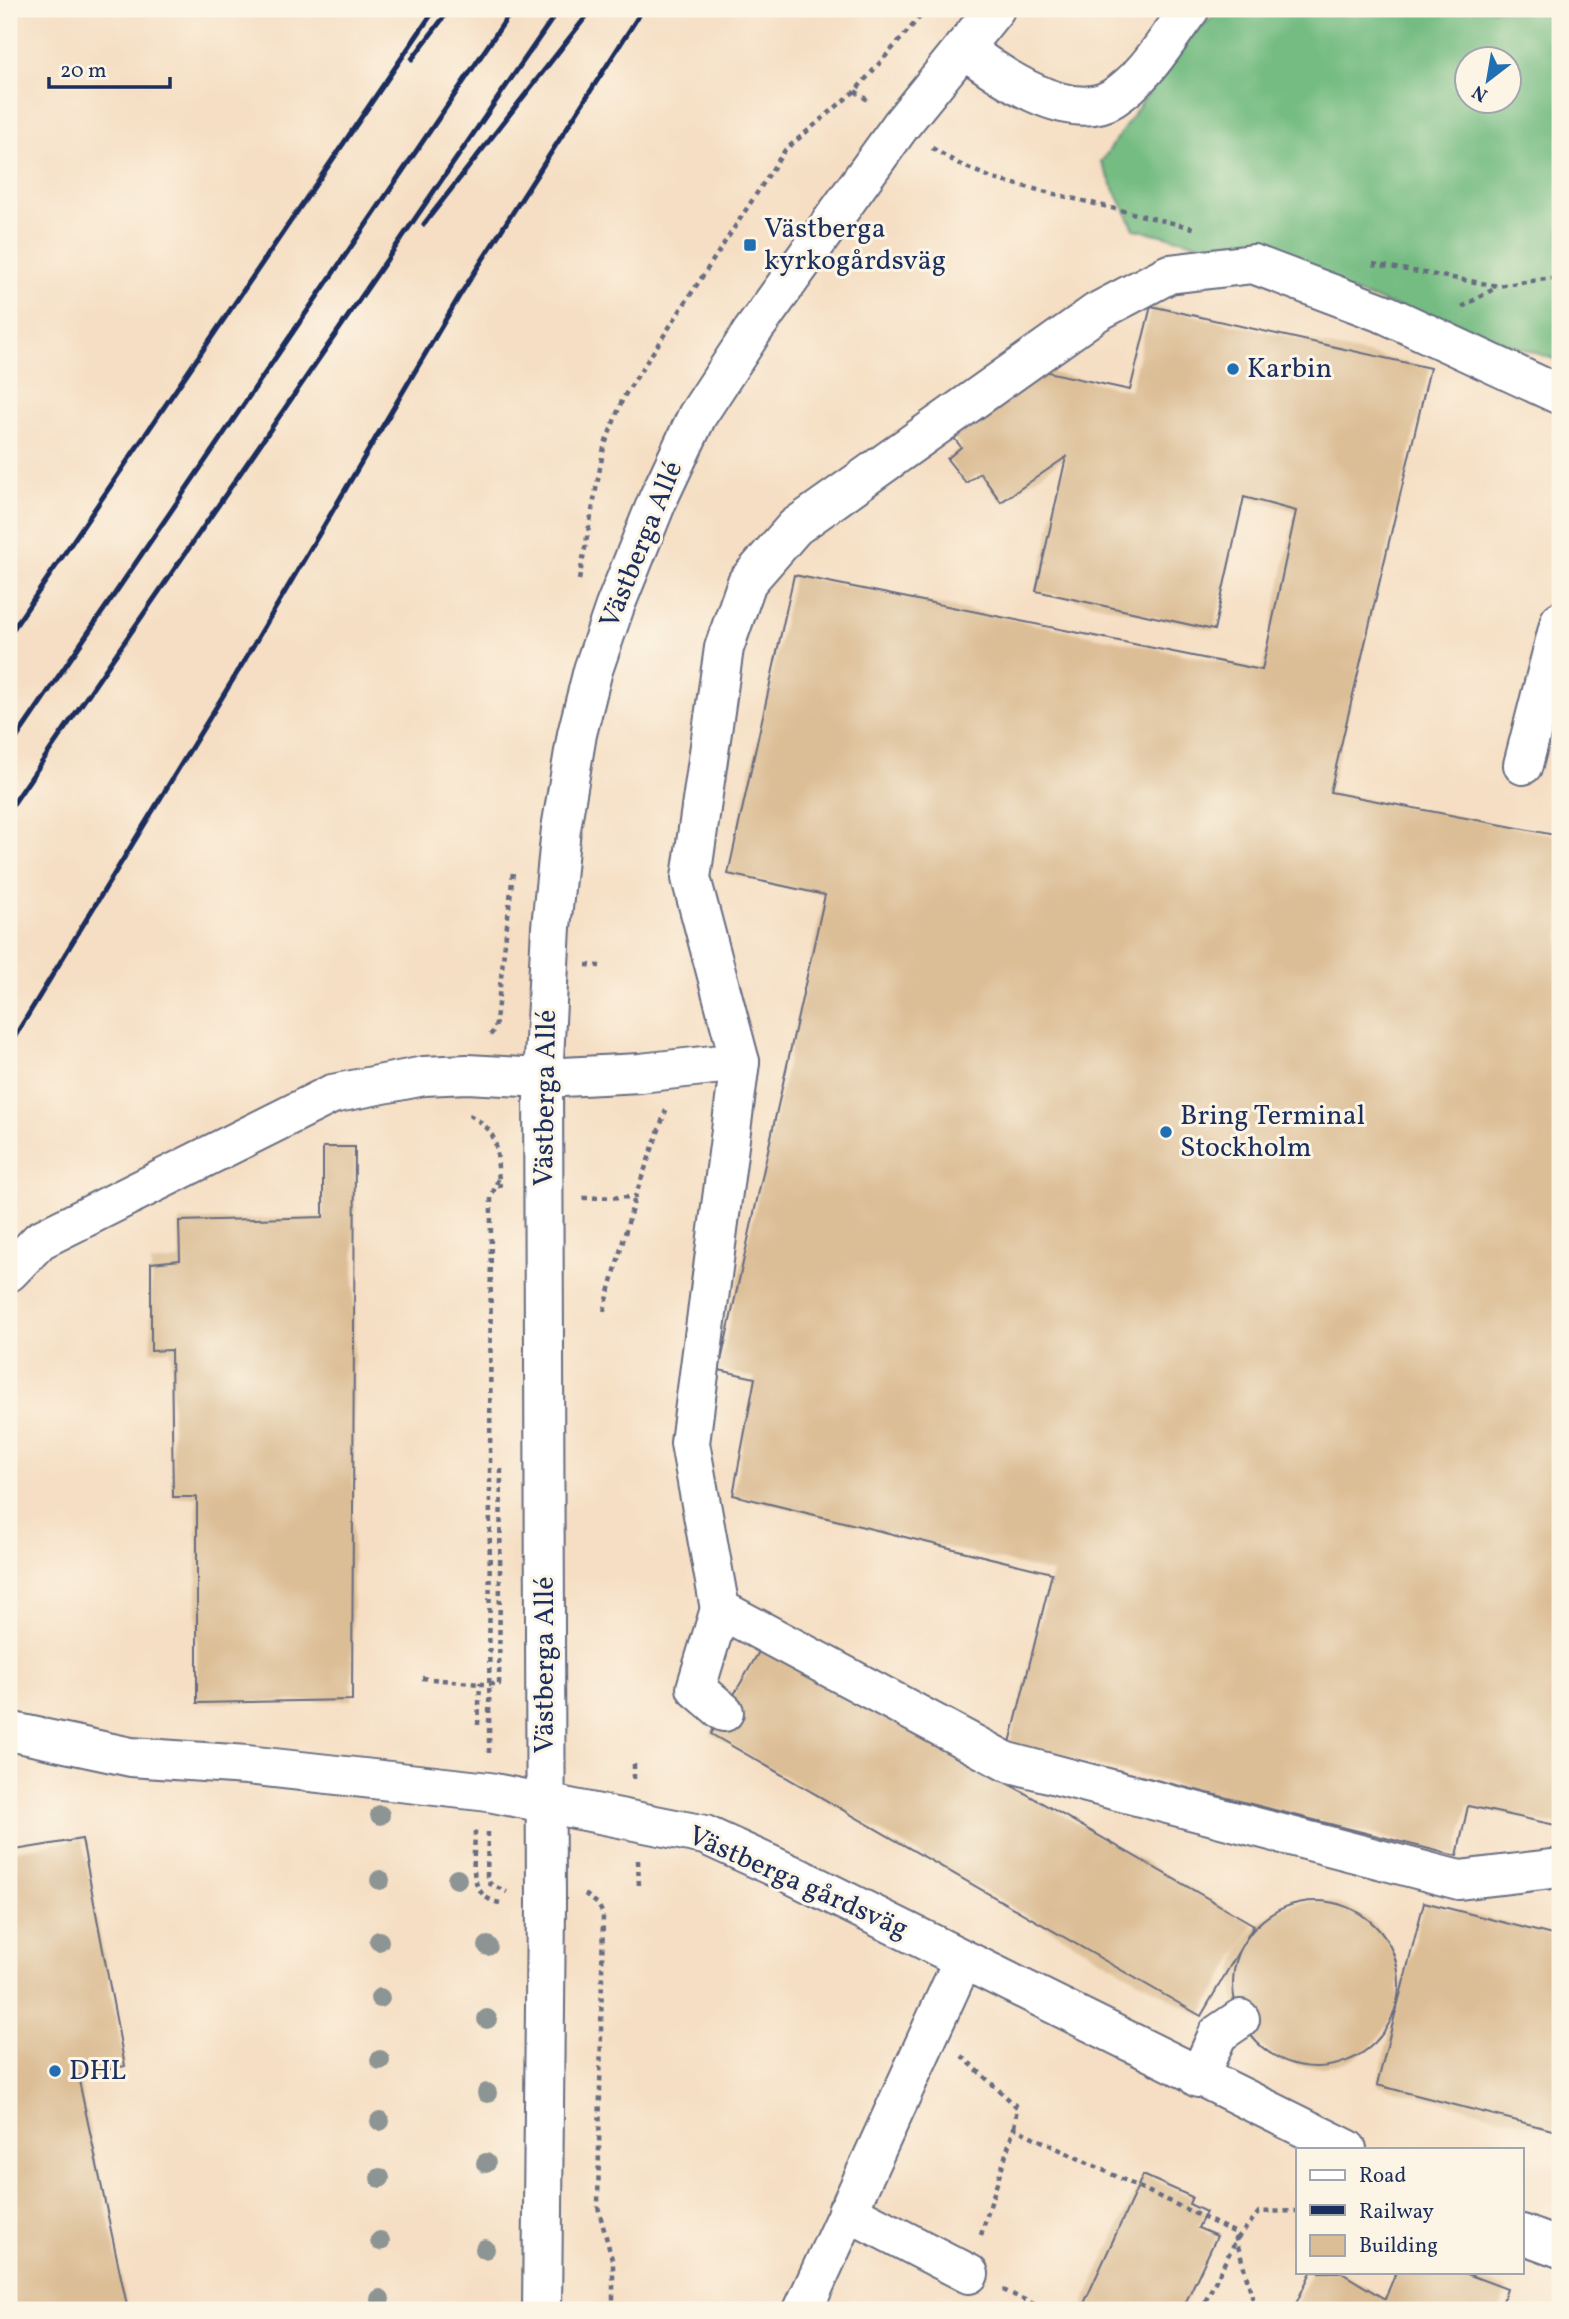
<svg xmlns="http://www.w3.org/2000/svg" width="1569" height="2319" viewBox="0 0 1569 2319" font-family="Vollkorn,serif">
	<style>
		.forest { fill: #74bc82; stroke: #487670; stroke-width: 2; fill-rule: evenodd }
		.building { fill: #dcbe96 }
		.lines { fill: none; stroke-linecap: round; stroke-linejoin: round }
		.minor-casing { stroke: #676c81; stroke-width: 42 }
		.path { stroke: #676c81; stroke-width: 4.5; stroke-dasharray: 5 5; stroke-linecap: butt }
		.minor { stroke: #fff; stroke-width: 38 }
		.rail { stroke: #1b2f5e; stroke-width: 5 }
		.tree { fill: #8d9594 }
		.poi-dot { fill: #1f6fb2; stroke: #fcf5e5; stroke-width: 2.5 }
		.labels { text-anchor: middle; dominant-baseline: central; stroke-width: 6; stroke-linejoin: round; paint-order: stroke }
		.poi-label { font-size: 28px; fill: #1b2f5e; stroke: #fcf5e5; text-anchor: start }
		.street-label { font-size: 28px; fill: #1b2f5e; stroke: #fcf5e5 }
	</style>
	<rect width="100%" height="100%" fill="#fcf5e5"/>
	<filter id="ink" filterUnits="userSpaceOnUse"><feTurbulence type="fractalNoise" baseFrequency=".0143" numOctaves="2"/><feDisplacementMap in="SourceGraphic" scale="14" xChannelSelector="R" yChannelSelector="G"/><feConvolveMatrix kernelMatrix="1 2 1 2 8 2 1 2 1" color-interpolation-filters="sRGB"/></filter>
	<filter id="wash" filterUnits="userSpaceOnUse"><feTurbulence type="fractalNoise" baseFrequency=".00686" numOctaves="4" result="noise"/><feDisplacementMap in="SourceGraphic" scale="28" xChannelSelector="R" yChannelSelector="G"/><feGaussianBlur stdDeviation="1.57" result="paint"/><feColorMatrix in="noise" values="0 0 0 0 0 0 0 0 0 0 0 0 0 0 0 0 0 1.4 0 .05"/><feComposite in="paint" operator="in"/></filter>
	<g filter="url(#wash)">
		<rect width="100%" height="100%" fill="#f5dec3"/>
		<path class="forest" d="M1221 9H1560V361L1227 250 1134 229 1101 162 1179 48ZM1468 60H1510V102H1468Z"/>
		<g id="blocks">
			<g class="building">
				<path d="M1151 306 1430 368 1330 792 1560 836V1826L1468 1806 1457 1856 1010 1743 1052 1573 733 1495 755 1378 719 1370 825 895 728 874 794 575 1262 670 1296 511 1244 497 1214 630 1036 591 1066 457 1001 502 980 473 966 483 947 459 961 447 954 438 1039 370 1130 390Z"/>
				<path d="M1559 704H1560V735L1552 733Z"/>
				<path d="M323 1147H355L352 1700 197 1703V1497H173L171 1350 151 1351V1263L180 1260 179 1221 323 1217Z"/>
				<path d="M764 1643 1254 1925 1201 2016 711 1734Z"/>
				<path d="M82 1839 125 2066 78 2076 128 2310H9V1851Z"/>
				<circle cx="1316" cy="1984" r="83"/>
				<path d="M1424 1902 1560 1937V2132L1377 2085Z"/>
				<path d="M1143 2175 1192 2197 1189 2204 1206 2212 1198 2228 1217 2236 1182 2310H1081Z"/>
				<path d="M1311 2272H1340L1385 2299 1396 2272H1462L1507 2289 1500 2310H1293Z"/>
			</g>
		</g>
	</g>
	<g filter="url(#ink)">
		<use href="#blocks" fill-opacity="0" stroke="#676c81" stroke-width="2"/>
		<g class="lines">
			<defs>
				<g id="minor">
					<path d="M963 48C997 74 1069 125 1113 98 1146 77 1167 39 1190 9"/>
					<path d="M1560 395 1385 314 1253 264 1169 274 1097 312 795 527 747 582 724 648 691 878 740 1062 690 1443 720 1609 1007 1762 1459 1880 1560 1868"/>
					<path d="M1523 765 1560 621"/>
					<path d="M9 1272 40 1240 332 1094 424 1076 467 1074 543 1078 640 1073 740 1062"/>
					<path d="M720 1609 696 1688 724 1712"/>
					<path d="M9 1731 131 1757 247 1765 489 1792 705 1835 795 1876 1347 2149"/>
					<path d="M1198 2078 1218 2034 1240 2019"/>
					<path d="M847 2211 969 2274"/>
					<path d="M1522 2234 1560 2248"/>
					<path d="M542 2310 546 1904 543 1078 551 927 561 829 577 734 593 670 615 606 658 499 697 416 752 332 901 125 995 9"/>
					<path d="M803 2310 963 1960"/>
				</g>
			</defs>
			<use href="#minor" class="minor-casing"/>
			<g class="path">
				<path d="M855 91 869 101"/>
				<path d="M932 148 959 164 994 179 1197 229"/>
				<path d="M1373 264 1498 286 1560 277"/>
				<path d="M1462 307 1497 287"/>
				<path d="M579 580 604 447 623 398 785 150 855 91 927 9"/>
				<path d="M586 965 600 966"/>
				<path d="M490 1035 495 1030 513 872"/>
				<path d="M469 1115C507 1134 493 1158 501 1191"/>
				<path d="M583 1198 635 1197 666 1110"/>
				<path d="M604 1311 635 1197"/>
				<path d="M422 1678 480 1684"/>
				<path d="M478 1725 480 1684H499L501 1466"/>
				<path d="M489 1753 491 1198 498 1179"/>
				<path d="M634 1764V1781"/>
				<path d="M475 1831C475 1858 465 1896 500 1903"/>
				<path d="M488 1832 487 1876 490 1884 507 1892"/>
				<path d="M638 1860 639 1887"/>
				<path d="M585 1894 598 1904 603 1914 598 2207 613 2263V2310"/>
				<path d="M962 2056 1017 2107 1014 2128"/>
				<path d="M981 2235 1014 2128 1234 2232 1256 2310"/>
				<path d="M1003 2290 1047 2310"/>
				<path d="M1201 2310 1236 2240 1259 2212 1298 2211"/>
			</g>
			<use href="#minor" class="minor"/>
			<g class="rail">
				<path d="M412 59 450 9"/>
				<path d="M424 224 592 9"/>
				<path d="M9 635 435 9"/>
				<path d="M9 749 513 9"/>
				<path d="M9 810 559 9"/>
				<path d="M9 1046 240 668 460 295 643 9"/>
			</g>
		</g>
		<g class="tree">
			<circle cx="380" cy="1815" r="10"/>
			<circle cx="457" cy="1879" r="10"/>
			<circle cx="380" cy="1880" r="10"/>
			<circle cx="379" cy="1941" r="10"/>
			<circle cx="488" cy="1946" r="10"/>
			<circle cx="380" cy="1998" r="10"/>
			<circle cx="487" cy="2019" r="10"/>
			<circle cx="380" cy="2060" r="10"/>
			<circle cx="487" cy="2093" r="10"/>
			<circle cx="380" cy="2121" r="10"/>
			<circle cx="486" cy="2163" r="10"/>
			<circle cx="380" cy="2178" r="10"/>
			<circle cx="380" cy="2241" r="10"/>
			<circle cx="485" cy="2249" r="10"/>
			<circle cx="380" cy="2299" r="10"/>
		</g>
	</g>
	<g class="poi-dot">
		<rect x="743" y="238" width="14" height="14" rx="3.5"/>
		<circle cx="1233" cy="369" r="7"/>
		<circle cx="1166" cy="1132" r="7"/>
		<circle cx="55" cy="2071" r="7"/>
	</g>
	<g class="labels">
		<g class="poi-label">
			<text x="764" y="229">Västberga<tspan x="764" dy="32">kyrkogårdsväg</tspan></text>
			<text x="1247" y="369">Karbin</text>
			<text x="1180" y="1116">Bring Terminal<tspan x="1180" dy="32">Stockholm</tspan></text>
			<text x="69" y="2071">DHL</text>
		</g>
		<g class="street-label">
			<text transform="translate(642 545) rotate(-68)">Västberga Allé</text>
			<text transform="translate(546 1098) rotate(-89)">Västberga Allé</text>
			<text transform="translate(545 1665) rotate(-90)">Västberga Allé</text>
			<text transform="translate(798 1883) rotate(24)">Västberga gårdsväg</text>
		</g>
	</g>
	<rect width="1569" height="2319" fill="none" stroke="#fcf5e5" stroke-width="35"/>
	<rect x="1296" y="2148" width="228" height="126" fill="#fcf5e5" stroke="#a2a6af" stroke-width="2"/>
	<rect x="1310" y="2170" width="35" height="10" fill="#ffffff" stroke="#a2a6af" stroke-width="2"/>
	<text x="1359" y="2182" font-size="21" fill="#1b2f5e">Road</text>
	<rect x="1310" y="2205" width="35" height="10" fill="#1b2f5e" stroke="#a2a6af" stroke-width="2"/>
	<text x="1359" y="2218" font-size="21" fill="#1b2f5e">Railway</text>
	<rect x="1310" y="2235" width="35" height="21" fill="#dcbe96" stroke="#a2a6af" stroke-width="2"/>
	<text x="1359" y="2252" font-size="21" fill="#1b2f5e">Building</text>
	<g transform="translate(1488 80) rotate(211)"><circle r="33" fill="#fcf5e5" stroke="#a2a6af" stroke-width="2"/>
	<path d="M0-5L12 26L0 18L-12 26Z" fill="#1f6fb2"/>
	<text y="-10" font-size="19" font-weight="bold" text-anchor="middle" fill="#1b2f5e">N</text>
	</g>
	<path d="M49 77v10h121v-10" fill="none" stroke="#1b2f5e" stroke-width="3.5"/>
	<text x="60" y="77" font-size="21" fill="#1b2f5e" stroke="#fcf5e5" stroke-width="5" paint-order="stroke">20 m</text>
</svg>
